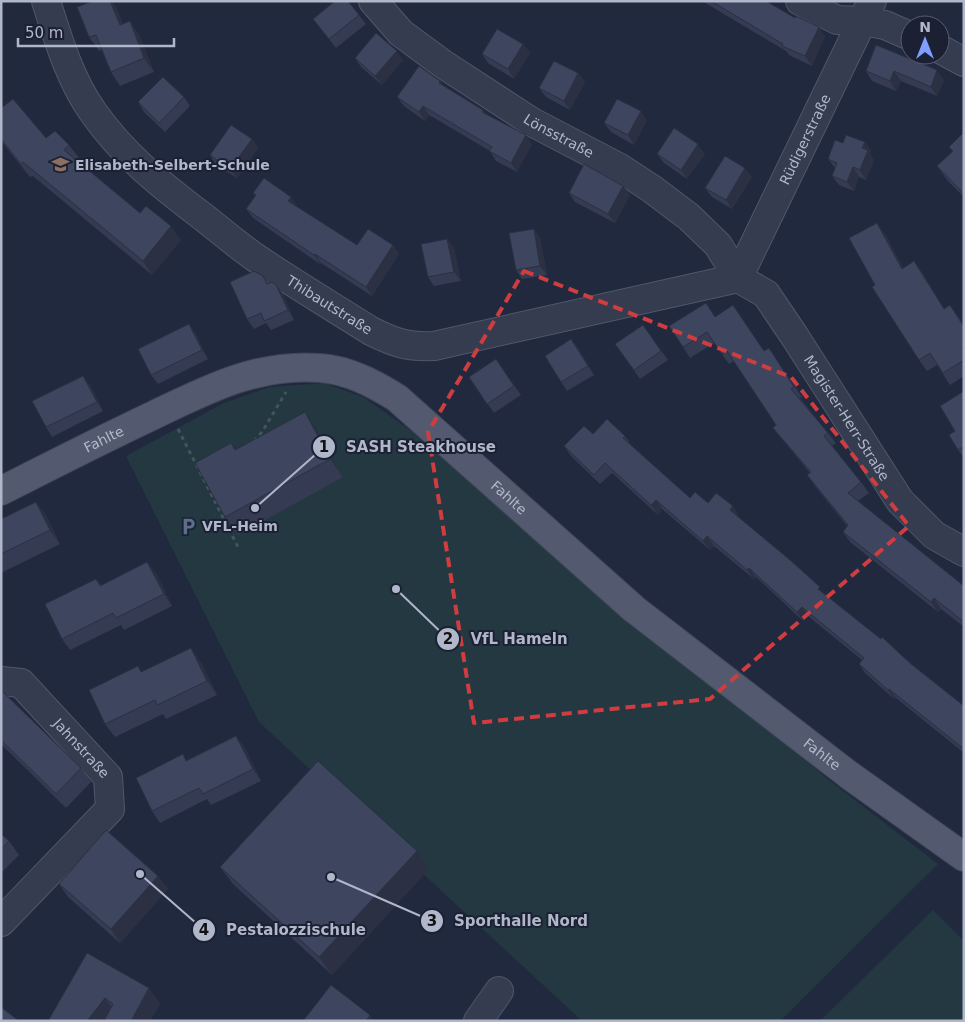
<svg xmlns="http://www.w3.org/2000/svg" width="965" height="1022" viewBox="0 0 965 1022" font-family="'DejaVu Sans',sans-serif">
	<style>
		.garden { fill: #233840 }
		.lines { fill: none; stroke-linecap: round; stroke-linejoin: round }
		.minor-casing { stroke: #515769; stroke-width: 30 }
		.major-casing { stroke: #3f4557; stroke-width: 30 }
		.path { stroke: #41555d; stroke-width: 3; stroke-dasharray: 4 4; stroke-linecap: butt }
		.minor { stroke: #353c4f; stroke-width: 28 }
		.major { stroke: #535a6f; stroke-width: 28 }
		.wall { fill: #343b52 }
		.shaded-wall { fill: #2b3042 }
		.building { fill: #3d455f; stroke: #2b3042 }
		.marked { fill: none; stroke: #d03d40; stroke-width: 4; stroke-dasharray: 10 6; stroke-linejoin: round }
		.labels { text-anchor: middle; dominant-baseline: central; stroke-width: 4; stroke-linejoin: round; paint-order: stroke }
		.street-label { font-size: 14px; fill: #b1b7ca; stroke: #1b2133 }
		.poi-label { font-size: 14px; font-weight: bold; fill: #b1b7ca; stroke: #1b2133; text-anchor: start }
		.leader { fill: none; stroke: #b1b7ca; stroke-width: 2 }
		.callout-dot { fill: #b1b7ca; stroke: #1b2133; stroke-width: 2 }
		.mark-label { font-size: 15px; text-anchor: middle; font-weight: bold; fill: #111 }
		.callout-label { font-size: 15px; text-anchor: middle; font-weight: bold; fill: #b1b7ca; stroke: #1b2133; stroke-width: 4; stroke-linejoin: round; paint-order: stroke }
	</style>
	<rect width="100%" height="100%" fill="#21293f"/>
	<g class="garden">
		<path d="M324 383 363 397 410 430 829 780 938 864 780 1021H582L259 722 126 456 224 403 270 387Z"/>
		<path d="M933 910 964 941V1021H820Z"/>
	</g>
	<g class="lines">
		<defs>
			<g id="minor">
				<path id="s1" d="M46 1C58 39 70 80 93 112 123 155 161 185 202 216 220 230 237 245 256 258 293 283 333 307 371 331 395 343 407 347 434 346L738 278"/>
				<path id="s2" d="M373 1 401 33 443 64 532 122 620 168 652 189 689 217 718 245 738 278 766 294 795 337 900 501 934 535 964 552"/>
				<path d="M800 1 837 20 863 21 885 25 910 36"/>
				<path d="M940 49 964 62"/>
				<path id="s3" d="M738 278 872 1"/>
				<path id="s4" d="M1 681 21 683 108 777 110 809 1 922"/>
				<path d="M478 1021 499 991"/>
			</g>
			<g id="major">
				<path id="s5" d="M1 491C52 465 103 439 154 415 208 389 258 363 320 368 348 370 373 383 397 398L634 609 849 775 964 857"/>
			</g>
		</defs>
		<use href="#minor" class="minor-casing"/>
		<use href="#major" class="major-casing"/>
		<g class="path">
			<path d="M178 429 238 547"/>
			<path d="M254 441 262 432 286 392"/>
		</g>
		<use href="#minor" class="minor"/>
		<use href="#major" class="major"/>
	</g>
	<g class="wall">
		<path d="M93 1H112L117 9 123 24 130 21 139 35 154 72 120 86 111 72 102 50 99 51 89 37Z"/>
		<path d="M702 1H766L825 36 812 66 789 55 786 51Z"/>
		<path d="M359 15 366 24 336 48 313 19Z"/>
		<path d="M523 44 530 53 514 79 488 63 482 54Z"/>
		<path d="M876 45 944 80 937 96 901 81 896 91 872 81 866 71Z"/>
		<path d="M355 58 403 60 382 85 361 67Z"/>
		<path d="M578 73 585 82 570 110 546 97 539 88Z"/>
		<path d="M440 81 442 85 483 110 485 113 532 144 517 172 496 161 490 151 429 115 425 121 404 106 397 97Z"/>
		<path d="M184 97 190 106 165 132 144 112 138 102Z"/>
		<path d="M1 108 46 138 69 145 79 158 77 160 140 213 181 240 152 275 33 176 30 177 1 141Z"/>
		<path d="M647 120 634 145 611 132 604 123Z"/>
		<path d="M964 135V197L947 180 937 166 953 152 949 147Z"/>
		<path d="M252 139 258 148 237 178 216 165 210 155Z"/>
		<path d="M865 142 871 151 870 154 874 160 866 180 859 177 854 191 839 185 832 176 835 168 828 159 843 143Z"/>
		<path d="M657 154H705L687 179 664 163Z"/>
		<path d="M752 177 732 209 712 197 705 188Z"/>
		<path d="M623 186 630 195 615 223 575 202 569 193Z"/>
		<path d="M253 193 291 197 297 206V207L357 245H393L399 254 372 296 321 263 320 264 253 218 246 209 255 196Z"/>
		<path d="M534 229 540 238 547 275 522 279 516 270Z"/>
		<path d="M885 234 903 268 922 272 944 309 958 316 964 326V376L950 385 937 365 927 371 919 360 875 285Z"/>
		<path d="M447 239 454 248 461 281 434 286 428 277Z"/>
		<path d="M268 284 283 294 294 320 271 330 266 323 254 329 247 319Z"/>
		<path d="M716 317 764 351 776 359 802 397 800 398 836 443 832 446 861 482 869 493 858 501 964 586V627L941 609 938 612 850 542 843 532 847 526 814 485 807 475 810 473 781 438 773 428 776 425 734 361 729 364 714 343 690 358 683 347Z"/>
		<path d="M643 325 668 360 640 379 615 344Z"/>
		<path d="M195 333 208 359 158 384 151 375Z"/>
		<path d="M578 348 594 375 567 391 561 382Z"/>
		<path d="M496 359 521 395 494 413 469 377Z"/>
		<path d="M90 385 103 411 52 437 46 427Z"/>
		<path d="M964 391V458L958 450Z"/>
		<path d="M317 430 343 477 238 535 225 517 236 450Z"/>
		<path d="M593 434 625 436 631 445 690 498 708 503 739 516 738 517 823 593 964 706V753L896 698 894 699 865 673 859 664 862 660 808 616 803 621 756 577 754 579 714 546 710 550 662 509 658 515 612 473 600 484 571 456 564 446Z"/>
		<path d="M46 515 60 544 1 573V519Z"/>
		<path d="M156 573 172 606 124 630 121 625 70 650 62 639 96 579 101 585Z"/>
		<path d="M201 662 217 695 166 719 163 714 115 737 105 724 142 672Z"/>
		<path d="M1 692 81 768 91 782 66 808 1 744Z"/>
		<path d="M236 736 245 748 261 781 211 805 207 799 160 823 152 811 187 760Z"/>
		<path d="M1 834 9 841 19 855 1 873Z"/>
		<path d="M417 851 429 869 332 975 233 884 220 867Z"/>
		<path d="M158 876 168 889 120 943 68 897 59 884Z"/>
		<path d="M87 953 149 988 160 1004 150 1021H48Z"/>
	</g>
	<g class="shaded-wall">
		<path d="M110 1H112L117 9 129 39 120 25Z"/>
		<path d="M130 21 139 35 154 72 144 58Z"/>
		<path d="M819 27 825 36 812 66 805 56Z"/>
		<path d="M523 44 530 53 514 79 508 69Z"/>
		<path d="M397 51 403 60 382 85 375 76Z"/>
		<path d="M937 70 944 80 937 96 931 87Z"/>
		<path d="M894 71 901 81 896 91 890 81Z"/>
		<path d="M578 73 585 82 570 110 564 101Z"/>
		<path d="M423 106 429 115 425 121 419 112Z"/>
		<path d="M641 111 647 120 634 145 628 135Z"/>
		<path d="M526 135 532 144 517 172 511 163Z"/>
		<path d="M252 139 258 148 237 178 230 169Z"/>
		<path d="M865 142 871 151 870 154 874 160 866 180 860 170 862 148Z"/>
		<path d="M698 144 705 154 687 179 681 170Z"/>
		<path d="M853 167 859 177 854 191 847 182Z"/>
		<path d="M745 168 752 177 732 209 726 200Z"/>
		<path d="M623 186 630 195 615 223 608 214Z"/>
		<path d="M291 197 297 206 294 211 288 201Z"/>
		<path d="M877 223 885 234 910 280 902 269Z"/>
		<path d="M171 226 181 240 152 275 143 261Z"/>
		<path d="M534 229 540 238 547 275 540 266Z"/>
		<path d="M447 239 454 248 461 281 454 272Z"/>
		<path d="M393 245 399 254 372 296 366 287Z"/>
		<path d="M315 254 321 263 320 264 314 255Z"/>
		<path d="M914 261 922 272 951 320 944 309Z"/>
		<path d="M276 285 283 294 294 320 288 310Z"/>
		<path d="M189 324 195 333 208 359 202 350Z"/>
		<path d="M571 339 578 348 594 375 588 366Z"/>
		<path d="M83 376 90 385 103 411 97 402Z"/>
		<path d="M305 412 317 430 343 477 330 459Z"/>
		<path d="M656 500 662 509 658 515 651 505Z"/>
		<path d="M36 502 46 515 60 544 50 530Z"/>
		<path d="M733 506 739 516 736 519 730 510Z"/>
		<path d="M707 536 714 546 710 550 703 541Z"/>
		<path d="M147 562 156 573 172 606 164 594Z"/>
		<path d="M749 568 756 577 754 579 747 570Z"/>
		<path d="M934 598 941 609 938 612 931 602Z"/>
		<path d="M802 607 808 616 803 621 797 612Z"/>
		<path d="M191 648 201 662 217 695 207 681Z"/>
		<path d="M889 689 896 698 894 699 888 690Z"/>
		<path d="M236 736 245 748 261 781 253 769Z"/>
		<path d="M417 851 429 869 332 975 319 957Z"/>
		<path d="M158 876 168 889 120 943 111 929Z"/>
		<path d="M149 988 160 1004 150 1021H131Z"/>
		<path d="M105 998 116 1014 111 1021H87Z"/>
		<path d="M370 1015 374 1021H366Z"/>
	</g>
	<g class="building">
		<path d="M93 1H110L120 25 130 21 144 58 111 72 96 35 89 37 77 7Z"/>
		<path d="M335 1H348L359 15 329 39 313 19Z"/>
		<path d="M711 1H766L795 18 796 16 819 27 805 56 782 46 783 44Z"/>
		<path d="M497 29 523 44 508 69 482 54Z"/>
		<path d="M376 33 397 51 375 76 355 58Z"/>
		<path d="M876 45 937 70 931 87 894 71 890 81 866 71Z"/>
		<path d="M554 61 578 73 564 101 539 88Z"/>
		<path d="M419 66 440 81 439 83 483 110 482 112 526 135 511 163 489 151 492 147 423 106 419 112 397 97Z"/>
		<path d="M163 77 184 97 159 123 138 102Z"/>
		<path d="M13 99 46 138 55 131 69 145 64 150 140 213 146 206 171 226 143 261 23 162 21 164 1 139V108Z"/>
		<path d="M617 99 641 111 628 135 604 123Z"/>
		<path d="M231 125 252 139 230 169 210 155Z"/>
		<path d="M674 128 698 144 681 170 657 154Z"/>
		<path d="M962 134 964 135V194L937 166 953 151 949 147Z"/>
		<path d="M846 135 865 142 862 148 868 150 860 170 853 167 847 182 832 176 837 163 828 159 835 140 843 143Z"/>
		<path d="M725 156 745 168 726 200 705 188Z"/>
		<path d="M584 164 623 186 608 214 569 193Z"/>
		<path d="M264 178 291 197 288 201 357 245 368 229 393 245 366 287 315 254 314 255 246 209 256 195 253 193Z"/>
		<path d="M877 223 902 269 914 261 944 309 950 305 964 327V347L962 348 964 350V360L943 373 930 353 919 360 872 287 875 285 849 238Z"/>
		<path d="M534 229 540 266 516 270 509 233Z"/>
		<path d="M447 239 454 272 428 277 421 244Z"/>
		<path d="M254 271 263 276 267 284 272 282 276 285 288 310 264 321 261 313 247 319 230 282Z"/>
		<path d="M706 303 715 317 733 305 764 351 769 348 794 387 791 389 828 433 824 436 861 482 848 493 964 586V622L934 598 931 602 843 532 848 525 807 475 811 472 773 428 776 425 727 351 722 354 707 332 683 347 669 326Z"/>
		<path d="M189 324 202 350 151 375 138 349Z"/>
		<path d="M643 325 661 351 634 370 615 344Z"/>
		<path d="M571 339 588 366 561 382 545 356Z"/>
		<path d="M496 359 514 386 487 404 469 377Z"/>
		<path d="M83 376 97 402 46 427 32 401Z"/>
		<path d="M964 391V446L958 450 949 435 955 431 940 406Z"/>
		<path d="M305 412 330 459 225 517 195 463 231 443 235 450Z"/>
		<path d="M607 419 625 436 623 438 690 498 695 492 708 503 716 493 733 506 730 510 790 560 820 587 818 589 881 639 882 637 911 664 964 706V749L889 689 888 690 859 664 864 658 802 607 797 612 749 568 747 570 707 536 703 541 656 500 651 505 605 463 594 475 564 446 584 426 593 434Z"/>
		<path d="M36 502 50 530 1 554V519Z"/>
		<path d="M147 562 164 594 116 618 113 613 62 639 45 604 96 579 100 586Z"/>
		<path d="M191 648 207 681 157 705 155 700 105 724 89 690 138 666 141 672Z"/>
		<path d="M2 691 81 768 56 794 1 740V692Z"/>
		<path d="M236 736 253 769 203 794 199 788 152 811 136 778 183 754 186 761Z"/>
		<path d="M318 761 417 851 319 957 220 867Z"/>
		<path d="M106 830 158 876 111 929 59 884Z"/>
		<path d="M1 834 9 841 1 849Z"/>
		<path d="M87 953 149 988 131 1021H104L113 1004 105 998 87 1021H48Z"/>
		<path d="M331 985 370 1015 366 1021H303Z"/>
		<path d="M1 1007 19 1021H1Z"/>
	</g>
	<path class="marked" d="M524 271 791 377 909 526 710 699 474 723 428 432Z"/>
	<defs>
		<symbol id="school-bare" viewBox="-9 -9 18 18"><path d="M0-5L7-2L0 1L-7-2ZM-4 1L0 2.5L4 1V4Q0 6-4 4Z" fill="#8d6e63" stroke="#1b2133" stroke-width="2.5" paint-order="stroke"/></symbol>
		<symbol id="parking-bare" viewBox="-9 -9 18 18"><path d="M-3.5-5.5H1a3.5 3.5 0 0 1 0 7H-1V5.5H-3.5ZM-1-3.4V-.6H.8a1.4 1.4 0 0 0 0-2.8Z" fill="#5c6f8a" stroke="#1b2133" stroke-width="2.5" paint-order="stroke"/></symbol>
	</defs>
	<g fill-rule="evenodd">
		<use href="#school-bare" x="48" y="152" width="25" height="25"/>
		<use href="#parking-bare" x="176" y="514" width="25" height="25"/>
	</g>
	<g class="labels">
		<g class="street-label">
			<text stroke="none"><textPath href="#s2" startOffset="231">Lönsstraße</textPath></text>
			<text stroke="none"><textPath href="#s3" startOffset="154">Rüdigerstraße</textPath></text>
			<text stroke="none"><textPath href="#s1" startOffset="428">Thibautstraße</textPath></text>
			<text stroke="none"><textPath href="#s2" startOffset="644">Magister-Herr-Straße</textPath></text>
			<text stroke="none"><textPath href="#s5" startOffset="115">Fahlte</textPath></text>
			<text stroke="none"><textPath href="#s5" startOffset="579">Fahlte</textPath></text>
			<text stroke="none"><textPath href="#s4" startOffset="109">Jahnstraße</textPath></text>
			<text stroke="none"><textPath href="#s5" startOffset="984">Fahlte</textPath></text>
		</g>
		<g class="poi-label">
			<text x="75" y="165">Elisabeth-Selbert-Schule</text>
			<text x="202" y="526">VFL-Heim</text>
		</g>
	</g>
	<path class="leader" d="M255 508L324 447M396 589L448 639M331 877L432 921M140 874L204 930"/>
	<g class="callout-dot">
		<circle cx="255" cy="508" r="5"/>
		<circle cx="396" cy="589" r="5"/>
		<circle cx="331" cy="877" r="5"/>
		<circle cx="140" cy="874" r="5"/>
		<circle cx="324" cy="447" r="12"/>
		<circle cx="448" cy="639" r="12"/>
		<circle cx="432" cy="921" r="12"/>
		<circle cx="204" cy="930" r="12"/>
	</g>
	<g class="mark-label">
		<text x="324" y="452">1</text>
		<text x="448" y="644">2</text>
		<text x="432" y="926">3</text>
		<text x="204" y="935">4</text>
	</g>
	<g class="callout-label">
		<text x="421" y="452">SASH Steakhouse</text>
		<text x="519" y="644">VfL Hameln</text>
		<text x="521" y="926">Sporthalle Nord</text>
		<text x="296" y="935">Pestalozzischule</text>
	</g>
	<rect width="965" height="1022" fill="none" stroke="#b1b7ca" stroke-width="5"/>
	<g transform="translate(925 40)"><circle r="24" fill="#1b2133" stroke="#575d6f"/>
	<path d="M0-4L9 19L0 12L-9 19Z" fill="#819dff"/>
	<text y="-8" font-size="14" font-weight="bold" text-anchor="middle" fill="#b1b7ca">N</text>
	</g>
	<path d="M18 38v8h156v-8" fill="none" stroke="#b1b7ca" stroke-width="2.5"/>
	<text x="25" y="38" font-size="15" fill="#b1b7ca" stroke="#1b2133" stroke-width="4" paint-order="stroke">50 m</text>
</svg>
